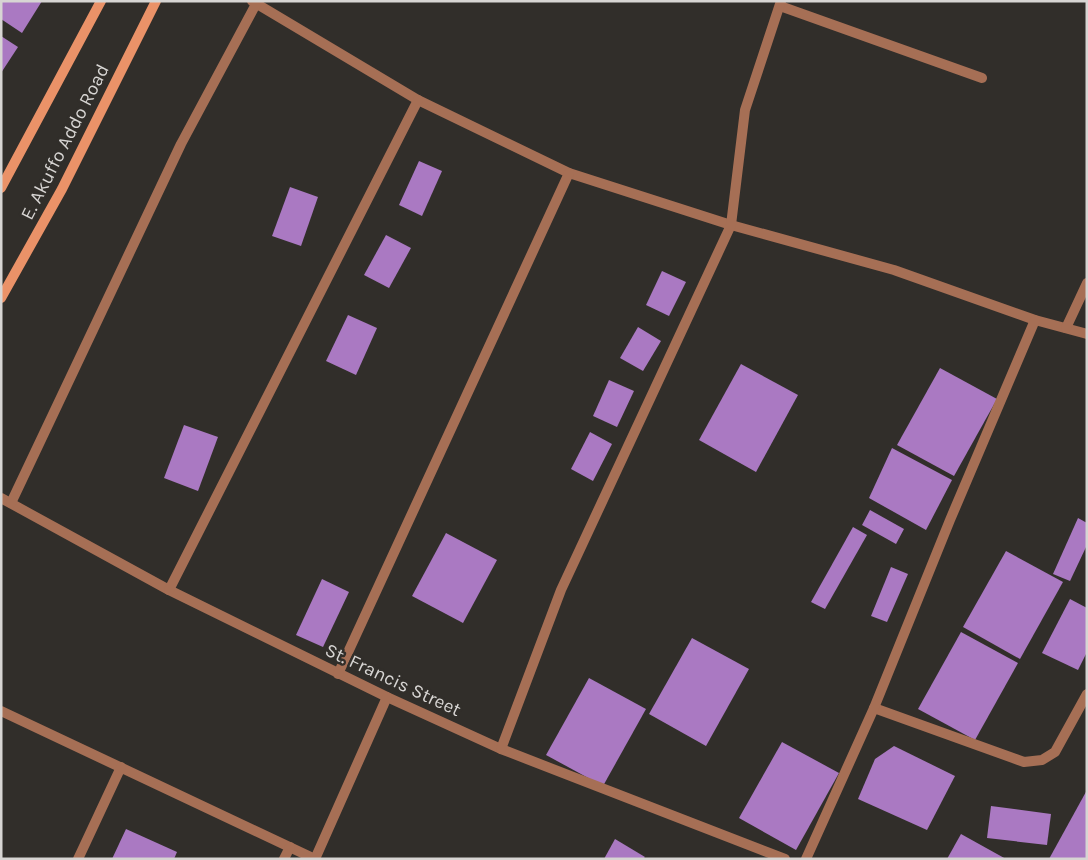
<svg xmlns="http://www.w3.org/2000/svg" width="1088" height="860" viewBox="0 0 1088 860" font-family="Karla,sans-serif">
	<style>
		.building { fill: #aa79c2 }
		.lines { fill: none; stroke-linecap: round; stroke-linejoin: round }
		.street { stroke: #a66f55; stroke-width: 10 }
		.secondary { stroke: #ea9268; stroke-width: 10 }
		.labels { text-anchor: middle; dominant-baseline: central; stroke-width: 5; stroke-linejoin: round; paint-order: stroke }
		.street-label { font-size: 19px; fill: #d7d5d3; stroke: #312e2a }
	</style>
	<rect width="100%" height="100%" fill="#312e2a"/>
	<g class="building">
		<path d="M1 1H42L22 33 1 19Z"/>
		<path d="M1 36 18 47 1 73Z"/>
		<path d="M419 161 442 171 422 216 399 205Z"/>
		<path d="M290 187 318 197 301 246 272 236Z"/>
		<path d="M386 235 411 248 389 288 364 275Z"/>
		<path d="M662 271 686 282 669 316 646 305Z"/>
		<path d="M348 315 377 328 356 375 326 361Z"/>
		<path d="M638 327 661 341 643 371 620 358Z"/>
		<path d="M741 364 798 395 756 472 699 440Z"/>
		<path d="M940 368 997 399 954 476 897 445Z"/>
		<path d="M609 380 634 391 617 427 593 416Z"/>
		<path d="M184 425 218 437 198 491 164 478Z"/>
		<path d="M590 432 612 444 593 481 571 469Z"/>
		<path d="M892 448 952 480 926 530 869 498Z"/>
		<path d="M870 510 904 529 896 544 862 525Z"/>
		<path d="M1078 518 1087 523V545L1070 581 1053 574Z"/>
		<path d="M853 527 867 535 825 609 811 602Z"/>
		<path d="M446 533 497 560 463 623 412 596Z"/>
		<path d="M1006 551 1063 582 1020 659 963 627Z"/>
		<path d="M891 567 908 574 887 622 871 616Z"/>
		<path d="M322 579 349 592 323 647 296 635Z"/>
		<path d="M1070 599 1087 608V652L1078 670 1042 653Z"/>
		<path d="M961 632 1018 663 975 740 918 709Z"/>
		<path d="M692 638 749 669 706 746 649 714Z"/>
		<path d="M589 678 646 709 603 786 546 755Z"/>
		<path d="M782 742 839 773 796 850 739 818Z"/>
		<path d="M894 746 955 776 927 830 858 799 875 759Z"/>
		<path d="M1087 790V859H1049Z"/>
		<path d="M991 806 1051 814 1047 845 987 838Z"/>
		<path d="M126 829 177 852 174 859H112Z"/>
		<path d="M961 834 1006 859H947Z"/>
		<path d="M615 839 645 857 643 859H604Z"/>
	</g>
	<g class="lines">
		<g class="street">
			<path d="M252 1 418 100 569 173 731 225 894 270 1035 320 1087 334"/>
			<path d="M780 6 982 78"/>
			<path d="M1066 328 1087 283"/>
			<path d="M1 498 169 590 387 697 501 749 785 859"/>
			<path d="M11 503 181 144 256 4"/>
			<path d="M169 590 418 100"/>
			<path d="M338 674 569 173"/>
			<path d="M874 708 1024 762 1042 760 1055 752 1087 694"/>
			<path d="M1 711 315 859"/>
			<path d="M501 749 561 590 731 225 745 110 781 1"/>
			<path d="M78 859 121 767"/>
			<path d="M284 859 290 847"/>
			<path d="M315 859 387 697"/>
			<path d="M806 859 874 708 950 520 1035 320"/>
		</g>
		<g class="secondary">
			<path d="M1 188 101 1"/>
			<path d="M1 298 62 189 156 1"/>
		</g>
	</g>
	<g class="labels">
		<g class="street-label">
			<text transform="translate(65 142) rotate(-63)">E. Akuffo Addo Road</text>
			<text transform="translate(393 680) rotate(25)">St. Francis Street</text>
		</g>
	</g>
	<rect width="1088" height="860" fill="none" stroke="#d7d5d3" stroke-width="5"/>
</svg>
